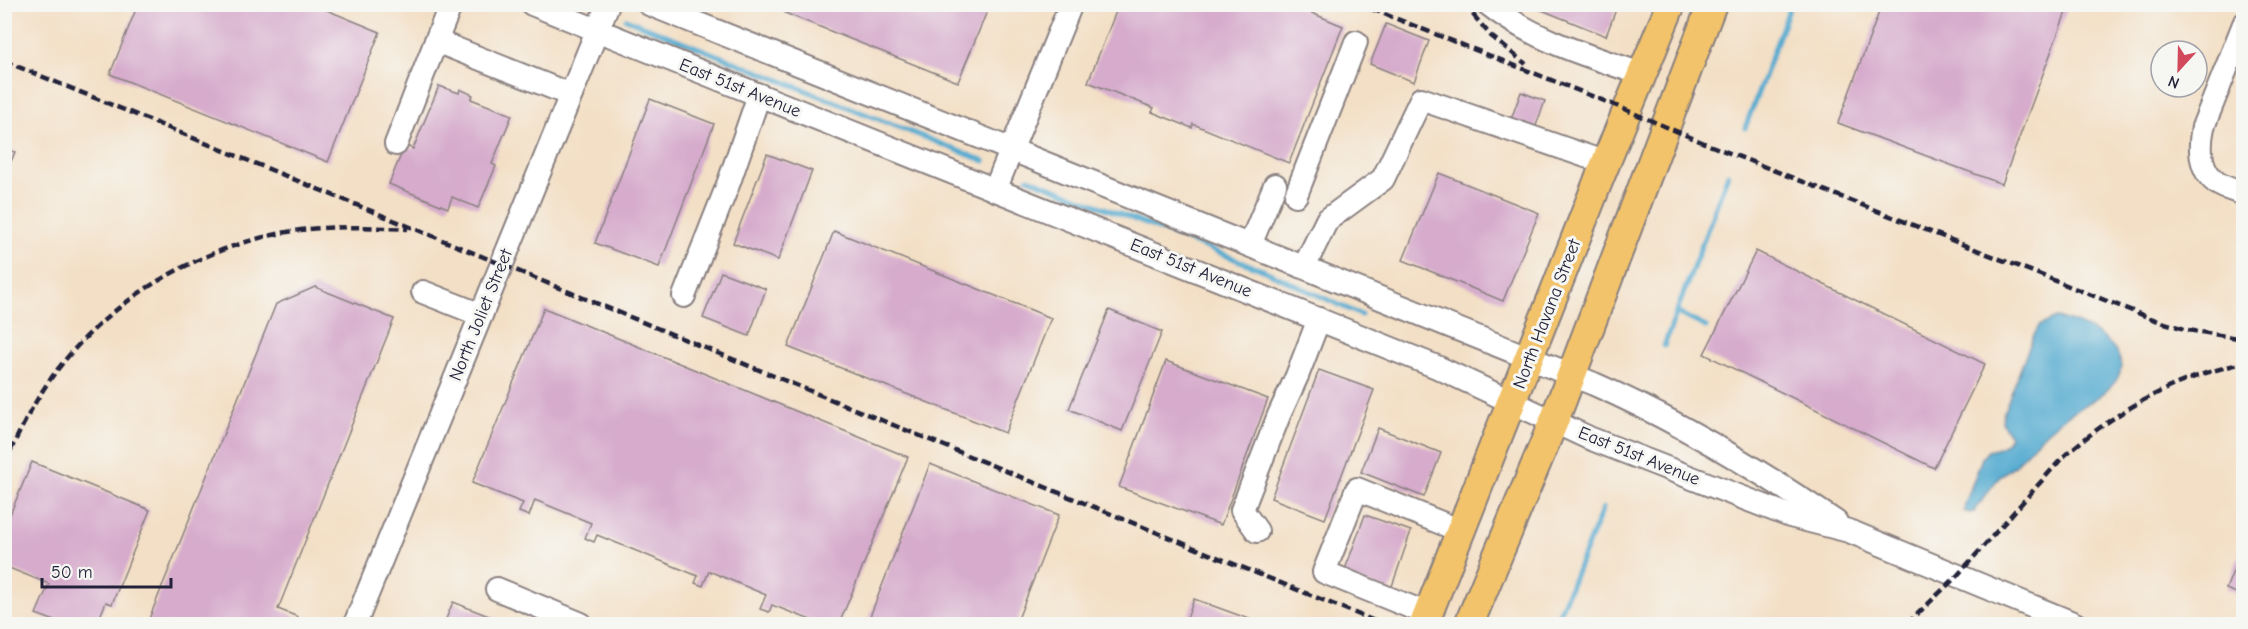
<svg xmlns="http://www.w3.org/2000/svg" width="2248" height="629" viewBox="0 0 2248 629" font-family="'Comic Neue',sans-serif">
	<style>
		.water { fill: #53aad0; stroke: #3a6686; stroke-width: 1.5 }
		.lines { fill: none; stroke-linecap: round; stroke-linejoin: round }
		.stream { stroke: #53aad0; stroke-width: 5 }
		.building { fill: #d6abcc }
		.minor-casing { stroke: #8a8080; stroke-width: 26 }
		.major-casing { stroke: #8a8080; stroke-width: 32 }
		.minor { stroke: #fff; stroke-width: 22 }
		.major { stroke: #f2c36a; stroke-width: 28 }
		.rail { stroke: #22223b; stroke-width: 4.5; stroke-dasharray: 9 4.5; stroke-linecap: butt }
		.labels { text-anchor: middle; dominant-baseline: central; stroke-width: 6; stroke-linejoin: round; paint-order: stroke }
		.street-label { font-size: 18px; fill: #22223b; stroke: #f6f6f2 }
	</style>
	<rect width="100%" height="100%" fill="#f6f6f2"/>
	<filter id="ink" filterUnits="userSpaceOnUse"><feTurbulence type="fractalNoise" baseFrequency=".0167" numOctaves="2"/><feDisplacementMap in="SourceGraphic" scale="12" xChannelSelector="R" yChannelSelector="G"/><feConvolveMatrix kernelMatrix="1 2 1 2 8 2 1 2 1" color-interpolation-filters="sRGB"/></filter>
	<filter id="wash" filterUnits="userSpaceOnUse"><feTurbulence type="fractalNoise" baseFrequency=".008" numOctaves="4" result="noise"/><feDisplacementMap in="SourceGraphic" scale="24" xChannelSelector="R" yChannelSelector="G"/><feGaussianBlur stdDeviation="1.35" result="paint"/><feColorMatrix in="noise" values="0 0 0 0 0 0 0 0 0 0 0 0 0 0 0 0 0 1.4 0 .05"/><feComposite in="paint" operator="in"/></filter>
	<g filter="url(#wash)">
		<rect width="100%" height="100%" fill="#f3dfc5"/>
		<path class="water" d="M2056 318C2079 320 2131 345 2119 375 2111 395 2074 409 2058 422 2042 435 2029 449 2016 464 2010 469 2003 473 1998 479 1989 489 1982 501 1974 512L1969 513 1964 511 1965 504 1982 458 1988 451C1999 448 2005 448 2010 436L2002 422 2003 414 2033 337 2039 326Z"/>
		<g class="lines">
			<g class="stream">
				<path d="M626 19 984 161"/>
				<path d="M1745 128 1791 4"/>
				<path d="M1028 178 1263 270 1361 315"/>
				<path d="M1676 312 1706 327"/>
				<path d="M1664 346 1728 174"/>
				<path d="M1555 624 1603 508"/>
			</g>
		</g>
		<g id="blocks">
			<g class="building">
				<path d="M138 4H312L380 32 328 162 110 74Z"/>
				<path d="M788 4H990L958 82 785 13Z"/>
				<path d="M1119 4H1290L1343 26 1289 163 1193 124 1192 128 1152 112 1154 108 1088 82Z"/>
				<path d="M1527 4H1618L1606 36Z"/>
				<path d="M1882 4H2069L2002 184 1838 123Z"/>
				<path d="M1386 24 1429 41 1414 82 1370 64Z"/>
				<path d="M439 86 459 93 460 89 473 95 471 99 512 115 492 164 496 166 478 208 452 197 448 208 389 184 405 145 413 149Z"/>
				<path d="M1521 92 1545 101 1534 131 1510 122Z"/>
				<path d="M650 99 714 124 659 267 595 243Z"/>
				<path d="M4 148 15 152 5 176H4Z"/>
				<path d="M767 154 812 171 778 260 733 243Z"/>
				<path d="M1439 173 1539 213 1503 301 1403 260Z"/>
				<path d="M834 231 1051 318 1005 433 788 347Z"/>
				<path d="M1756 251 1985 364 1934 468 1704 354Z"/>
				<path d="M721 272 766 289 749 336 703 318Z"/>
				<path d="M315 287 394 319 278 609 298 617 295 624H147L276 304Z"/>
				<path d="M544 308 908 457 839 624H821L772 605 769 612 760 609 766 595 709 571 703 586 695 583 698 576 597 535 594 542 585 538 591 523 535 500 529 516 519 512 523 503 472 483Z"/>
				<path d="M1109 310 1162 332 1122 431 1069 409Z"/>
				<path d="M1166 361 1268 399 1221 525 1119 487Z"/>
				<path d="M1319 370 1374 390 1325 519 1271 498Z"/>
				<path d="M1378 428 1441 453 1424 497 1361 472Z"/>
				<path d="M32 462 150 510 112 604 106 602 97 624H63L36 614 49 584 4 566V529Z"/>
				<path d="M930 464 1059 515 1016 624H867Z"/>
				<path d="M1365 515 1411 531 1390 592 1343 575Z"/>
				<path d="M2243 546H2244V596L2226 589Z"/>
				<path d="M1194 599 1263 624H1185Z"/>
				<path d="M453 602 509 624H444Z"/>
			</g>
		</g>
	</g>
	<g filter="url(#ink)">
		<use href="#blocks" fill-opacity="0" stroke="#8a8080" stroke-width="1.5"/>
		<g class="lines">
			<defs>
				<g id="minor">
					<path d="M532 4 1437 367 1589 438 1790 516 1849 531 2075 624"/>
					<path d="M649 4 1594 384C1679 421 1759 470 1836 522"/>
					<path d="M1488 4C1533 40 1588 56 1642 74"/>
					<path d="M2244 24 2203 127C2199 146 2199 170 2217 183 2224 188 2236 191 2244 194"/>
					<path d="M436 41 451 4"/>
					<path d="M396 144 436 41 571 95"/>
					<path d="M995 190 1071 4"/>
					<path d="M1296 195 1356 42"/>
					<path d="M1250 245 1275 185"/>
					<path d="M1304 267 1327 220 1383 179 1421 99 1606 163"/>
					<path d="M423 292 481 315"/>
					<path d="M684 296 729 182 759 95"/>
					<path d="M1257 531 1242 510 1279 415 1297 376 1319 319"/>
					<path d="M497 589 581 624"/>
					<path d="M1428 614 1324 572 1357 489 1461 531"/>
					<path d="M355 624 608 4"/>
				</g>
				<g id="major">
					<path d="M1424 624 1599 179 1671 4"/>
					<path d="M1469 624 1554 421 1712 4"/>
				</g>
			</defs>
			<use href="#minor" class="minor-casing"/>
			<use href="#major" class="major-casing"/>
			<use href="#minor" class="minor"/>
			<use href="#major" class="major"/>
			<g class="rail">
				<path d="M1359 4 1607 102 1709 145 2158 321 2188 330 2244 339"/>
				<path d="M1464 4 1491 36 1526 64"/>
				<path d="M4 61C464 248 922 438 1382 624"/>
				<path d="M4 464C17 437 30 409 47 384 100 306 190 251 282 233 324 225 366 227 408 229"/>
				<path d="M1907 624 1956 577 2063 457C2115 411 2176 377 2244 363"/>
			</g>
		</g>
	</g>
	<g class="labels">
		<g class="street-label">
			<text transform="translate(740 88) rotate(22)">East 51st Avenue</text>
			<text transform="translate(1191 268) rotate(22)">East 51st Avenue</text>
			<text transform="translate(1547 314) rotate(-69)">North Havana Street</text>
			<text transform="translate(481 315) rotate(-68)">North Joliet Street</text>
			<text transform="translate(1639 456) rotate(22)">East 51st Avenue</text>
		</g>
	</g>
	<rect width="2248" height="629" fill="none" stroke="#f6f6f2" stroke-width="24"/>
	<g transform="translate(2179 69) rotate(202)"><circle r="28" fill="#f6f6f2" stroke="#a1a1a9" stroke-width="1.5"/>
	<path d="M0-4.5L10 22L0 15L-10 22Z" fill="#d1495b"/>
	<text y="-9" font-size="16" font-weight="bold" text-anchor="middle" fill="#22223b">N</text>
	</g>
	<path d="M42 578v9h129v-9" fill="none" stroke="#22223b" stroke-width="3"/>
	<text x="51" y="578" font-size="18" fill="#22223b" stroke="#f6f6f2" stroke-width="4.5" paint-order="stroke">50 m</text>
</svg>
